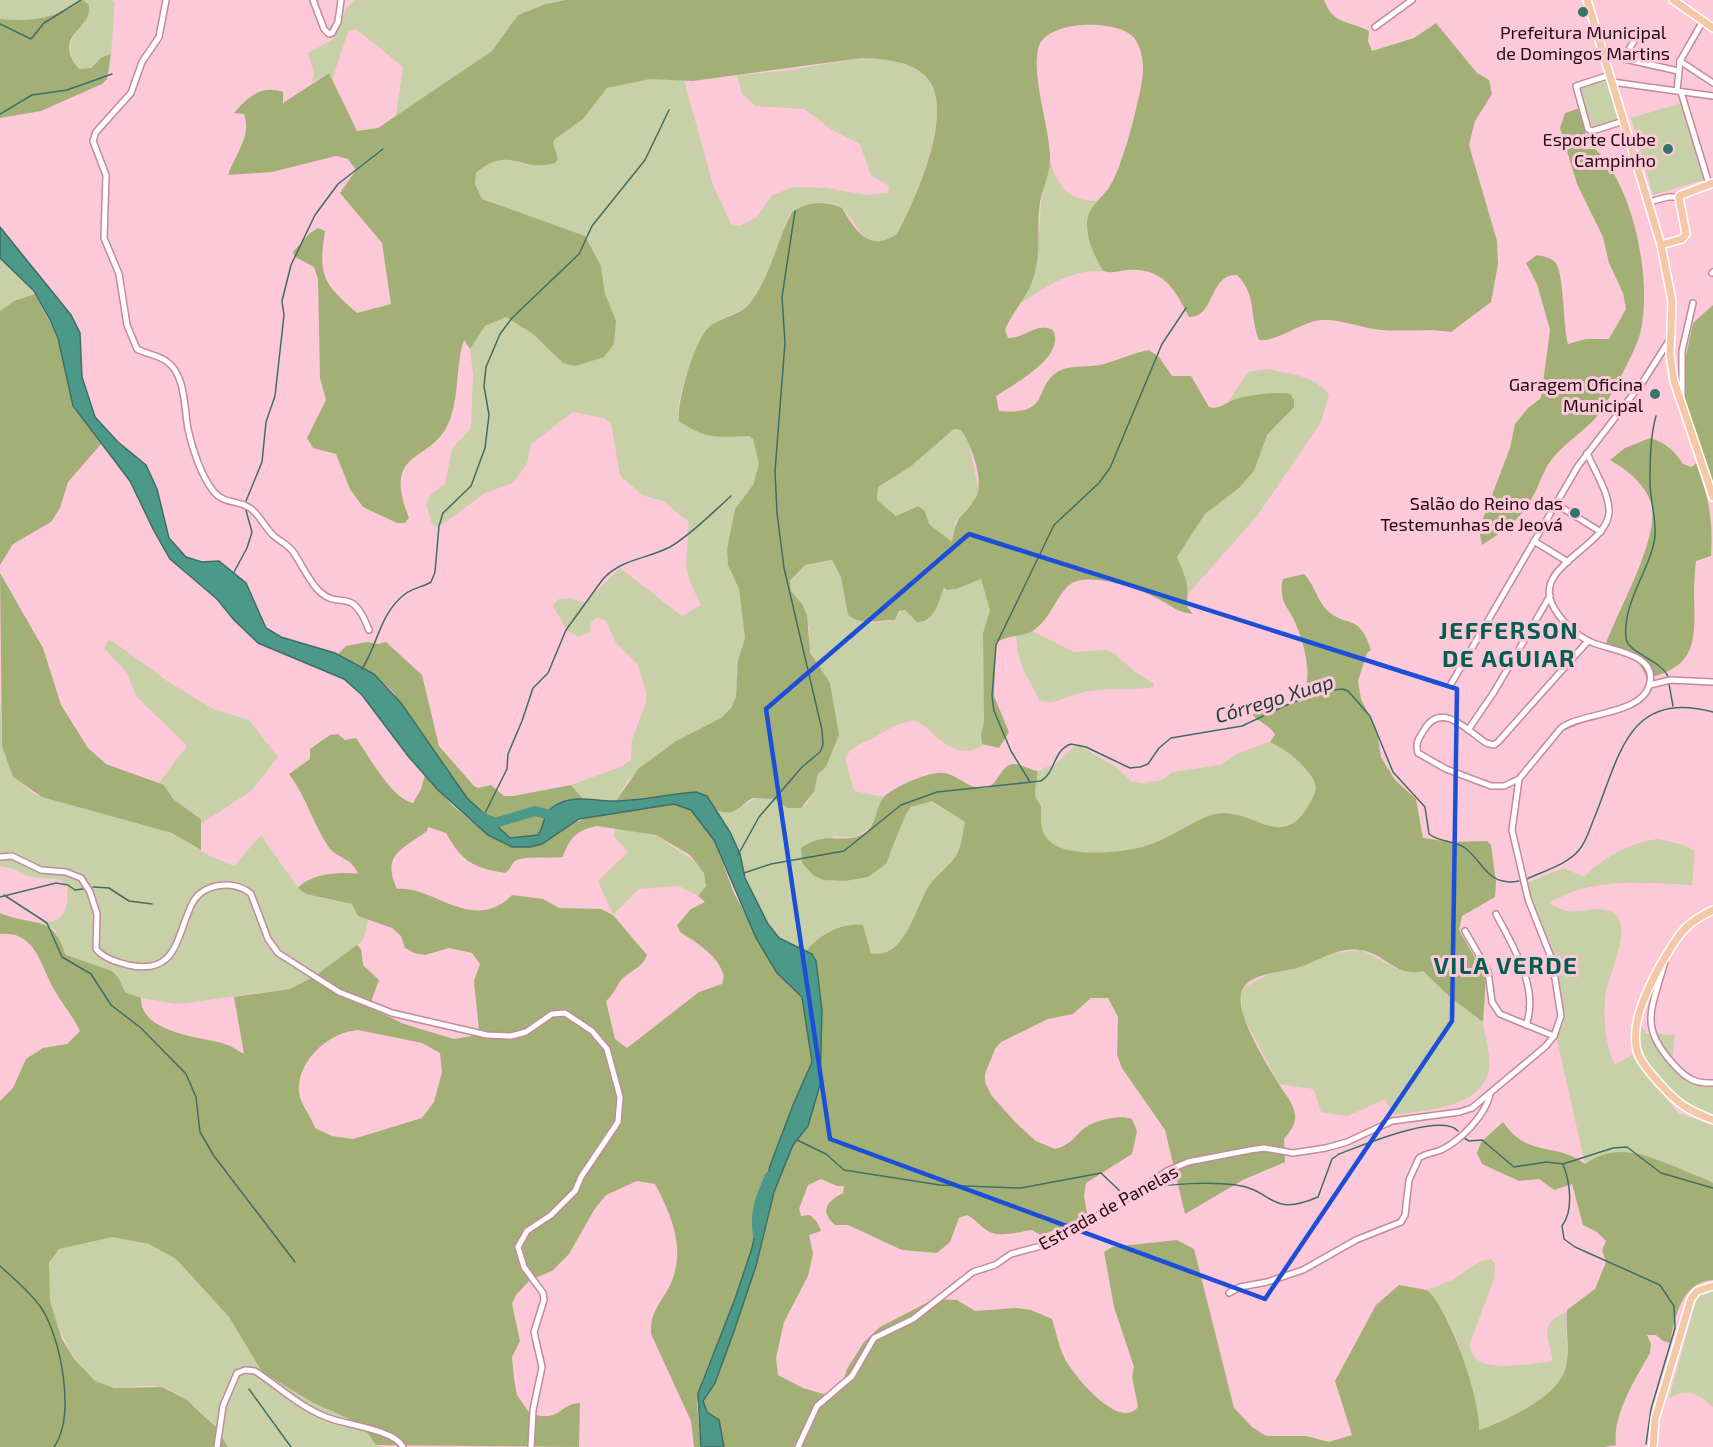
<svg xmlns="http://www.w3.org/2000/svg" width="1713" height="1447" viewBox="0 0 1713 1447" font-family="'Exo 2',sans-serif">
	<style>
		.green { fill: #c7d0a6 }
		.forest { fill: #a3b075; fill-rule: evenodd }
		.water { fill: #4c9989; stroke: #3f6e66; stroke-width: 1.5 }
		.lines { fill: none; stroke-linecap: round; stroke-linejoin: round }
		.stream { stroke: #3f6e66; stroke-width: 1.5 }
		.river { stroke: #4c9989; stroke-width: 10 }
		.minor-casing { stroke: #c5889c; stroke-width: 8 }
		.major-casing { stroke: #fff; stroke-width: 10 }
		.minor { stroke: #fff; stroke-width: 5 }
		.major { stroke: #f4c8a6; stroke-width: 7 }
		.marked { fill: none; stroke: #1d4ed8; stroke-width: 4.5; stroke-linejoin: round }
		.poi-dot { fill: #337668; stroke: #fdc9d9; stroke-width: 2 }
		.labels { text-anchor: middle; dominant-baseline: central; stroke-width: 6; stroke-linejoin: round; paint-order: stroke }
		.poi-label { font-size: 18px; fill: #210b13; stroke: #fdc9d9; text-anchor: end }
		.street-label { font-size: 18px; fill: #210b13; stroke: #fdc9d9 }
		.water-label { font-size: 20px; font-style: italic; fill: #193d36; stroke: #fdc9d9 }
		.district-label { font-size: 24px; font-weight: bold; letter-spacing: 1.5px; fill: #005f51; stroke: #fdc9d9 }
	</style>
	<rect width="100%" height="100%" fill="#fdc9d9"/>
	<g class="green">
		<path d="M0 0H112L115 3 111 54 102 57 91 68 79 69C66 52 68 36 85 23L83 0C58 19 30 23 0 19Z"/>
		<path d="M355 0H566L546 4 518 15 492 51 396 116 403 67 356 29 348 32 332 80 328 73 312 82 314 74 308 53 332 40 347 7Z"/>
		<path d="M862 58C886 59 919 61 932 85 950 122 914 199 897 234 862 258 861 222 840 207 827 198 804 204 791 212 776 242 771 276 749 303 741 314 727 314 719 322 698 343 674 392 679 421L739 436H749L753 439 759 464 753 485 735 509 727 549 731 572 739 589 745 638 738 660 736 697 731 708 721 718 676 741 650 760 628 780 616 801 583 799 571 785 620 767 631 760 632 740 646 702V692L638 665 616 643 606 621 597 617 591 622 590 632 578 637 567 630 553 606 559 599 571 598 585 603 620 568 682 616 701 605 690 582 686 564 689 522 663 501 642 495 620 475 611 423 604 418 573 412 531 444 527 464 513 483 485 493 437 528 432 524 426 504 431 494 445 484 452 449 471 428 473 375 470 349 485 326 506 317 533 334 563 363 614 344C618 318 609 315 605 293 601 271 598 255 584 236L482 199 475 184 476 173C492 160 504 155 523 164L556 152 553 143 555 139 583 119 607 88 650 79 684 80 713 185 731 224 740 226 757 217 772 195 794 187 827 188 867 195 888 193 889 186 871 175 860 144 832 130 804 109 756 106 742 94 737 75 784 71Z"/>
		<path d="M1606 79 1619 120 1593 128 1578 88Z"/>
		<path d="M1682 103 1704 180 1653 195 1631 118Z"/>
		<path d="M1050 161C1058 187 1068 201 1097 201 1081 225 1090 248 1103 271 1067 271 1051 284 1021 303L1033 279 1037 264 1041 201Z"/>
		<path d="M0 258 35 294 14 301 0 311Z"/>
		<path d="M1268 369C1290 374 1315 375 1329 395L1321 422 1257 516 1189 593 1177 557 1205 514 1239 488 1254 471 1267 435 1285 417 1281 392 1228 402 1248 372Z"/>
		<path d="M954 429 961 430 968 440 979 491 975 500 955 522 952 542 929 525 925 511 914 507 896 516 877 500 878 487 910 467Z"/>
		<path d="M832 560 841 577 848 615 871 623 895 620 902 610 928 620 938 604 944 586 956 589 980 578 985 585 990 610 983 633 984 721 981 734 984 745C947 767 929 718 911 721 899 723 888 729 875 737 863 743 852 746 845 758L854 791 885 797C871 825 869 842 833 836L824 880C865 882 885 876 898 834 901 826 903 815 910 809 915 804 925 803 932 801L965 822C962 834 962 846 955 857 947 869 934 876 927 889 915 910 903 961 871 953L867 937 850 925 827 932 805 952 779 938 768 924 745 878 740 854 716 810C747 822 749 778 788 808L806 805 814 792 818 774 826 767 839 735 820 668 808 645 809 628 802 604 791 591 790 582 805 565Z"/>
		<path d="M1032 631 1074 652 1106 650 1114 653 1134 671 1153 683 1154 687C1129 692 1102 686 1077 694 1062 698 1056 705 1040 701 1025 672 1019 669 1016 635Z"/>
		<path d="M108 640 114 642 167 681 213 709 249 720 278 757 251 791 201 824V818L173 799 164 785 158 784 187 746 136 696 127 673 104 648Z"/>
		<path d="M0 693 2 746 13 777 34 794 172 833 208 855 234 866 261 835 298 888 323 898 352 904 358 916 368 920 364 938 356 947 315 976 290 989 178 1004 142 998 125 992 118 977 112 971 69 959 55 930 43 923C66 922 69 905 67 885 51 873 47 882 31 877 20 872 13 867 0 866Z"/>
		<path d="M1270 742C1286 750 1297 758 1309 773 1315 781 1318 787 1313 797 1282 862 1251 799 1208 816 1186 825 1165 841 1142 847 1120 853 1060 859 1046 837 1039 826 1042 817 1041 806 1040 803 1037 800 1036 798 1034 791 1037 779 1038 771L1057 763 1077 744 1116 767 1131 781 1143 783 1160 781 1173 772 1220 765 1238 753Z"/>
		<path d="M615 828C628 832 641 831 653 834 660 837 667 843 673 847 689 856 721 876 698 896L679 886 639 889 613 915 598 881 628 852 614 837Z"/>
		<path d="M1658 839 1683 845 1695 851 1692 885C1644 883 1593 876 1550 903 1555 906 1561 910 1567 911 1581 914 1604 903 1616 915 1632 931 1607 978 1605 998 1603 1018 1606 1049 1615 1065L1632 1055 1678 1113 1713 1125V1183C1704 1177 1693 1175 1683 1170 1646 1154 1622 1143 1585 1164L1557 1040 1561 1014 1553 959 1537 921 1526 883 1564 868 1584 877C1602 858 1632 842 1658 839Z"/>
		<path d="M1360 950C1382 957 1399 978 1423 970L1450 997 1483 1022C1485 1036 1491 1055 1489 1069 1482 1109 1425 1110 1394 1115L1385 1099 1348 1116 1321 1112 1314 1089 1279 1084 1243 1016 1241 994 1245 987 1271 973 1298 968 1326 954Z"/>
		<path d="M1639 1020 1645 1033 1675 1035 1672 1062 1695 1082 1713 1083V1114L1688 1104 1666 1087 1638 1049Z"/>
		<path d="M112 1237 149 1244 176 1259 229 1317 249 1351 342 1414 362 1425 376 1445 381 1447H228C219 1426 185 1392 162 1387 139 1382 115 1395 94 1380 68 1362 28 1274 59 1250 71 1240 97 1239 112 1237Z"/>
		<path d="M1491 1259 1495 1264 1494 1279 1469 1346C1471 1350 1473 1356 1476 1359 1491 1372 1535 1363 1553 1361 1548 1335 1538 1325 1566 1312 1565 1331 1570 1352 1565 1369 1557 1398 1504 1421 1478 1430 1473 1388 1458 1321 1427 1290L1452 1280 1481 1261Z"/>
		<path d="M1713 1289V1407C1698 1393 1688 1388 1669 1398L1696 1301 1702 1293Z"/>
	</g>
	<g class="forest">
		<path d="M83 0 89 5C93 31 51 33 79 69L91 68 102 57 111 54 107 79 102 84 41 111 0 118V19C30 22 57 19 83 0Z"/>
		<path d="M566 0H1324C1333 25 1348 20 1369 31L1368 41 1372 51 1414 38 1436 23 1477 73 1489 80 1492 94 1475 121 1469 145 1497 241 1498 264 1491 302 1451 332C1429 328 1405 332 1381 330 1361 328 1342 319 1321 320 1301 322 1277 342 1259 340 1249 314 1257 295 1237 275 1209 273 1215 318 1189 317 1175 289 1163 267 1126 270 1117 271 1113 274 1103 271 1095 257 1087 241 1087 224 1087 208 1102 198 1110 186 1122 169 1143 90 1143 69 1143 58 1141 49 1135 39 1120 18 1047 20 1039 46 1030 74 1050 127 1050 158 1050 174 1043 188 1040 202 1036 228 1042 254 1033 279 1027 298 1012 312 1005 330L1008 338C1025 339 1035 322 1053 330 1066 357 1015 383 996 396L999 411C1053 416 1032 386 1059 371 1073 364 1089 368 1104 364 1119 360 1132 353 1149 350L1159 357 1172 376H1191L1209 407C1219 410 1227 402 1236 399 1248 395 1278 391 1290 394L1294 400V407L1267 435 1254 471 1239 488 1205 514 1177 557C1184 574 1191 587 1186 605L1193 614C1179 613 1172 606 1160 600 1142 589 1085 569 1068 586 1055 599 1050 619 1034 630 1022 638 1008 634 996 643L994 696 1009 732 999 748 982 744 981 734 984 721 983 633 990 610 981 579 956 589 947 590 944 587C939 600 935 623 917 622L905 610 899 611 895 620C877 619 864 627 848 615L841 577 832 560 805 565 790 581 791 591 802 604 807 615 810 652 830 683 839 735 826 767 818 774 814 792 801 808H788L774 799 752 798C738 808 734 817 716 810L707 796 684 793 616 801 638 769 676 741 721 718 731 708 736 697 738 660 745 638 739 589 728 565 727 549 735 509 753 485 759 464 753 439 749 436C719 437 706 440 679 421 676 403 695 339 709 327 721 317 739 316 749 304 771 277 776 241 792 212 807 202 825 200 842 208 856 231 869 253 897 234 915 199 950 123 932 85 919 61 886 59 862 58L693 81 650 79 607 88 583 119 555 139 553 143 558 159 555 163C518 173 510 144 476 173L475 184 482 199 585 236 601 266 605 294 616 321 614 344 604 357 575 366 563 363 533 334 506 317 485 326 470 349 464 340C455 367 460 395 449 422 431 465 381 447 409 518L405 523H397L363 507 350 489 336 454 313 448 307 438 326 400 320 378 318 279 314 267 295 257 293 252 310 233 318 228 325 231C318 277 323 283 357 313L391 304 382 243 340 193 356 170 348 159 336 156 272 172 228 175C235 154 252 137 244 114L234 113C247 98 261 84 283 92V103L329 73 357 131 378 128 492 51 518 15 546 4ZM954 429 961 430C971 443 985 482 976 497 963 519 957 511 952 542L929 524 925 511 918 506 896 516 877 500 878 487 910 467Z"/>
		<path d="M1580 108 1586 131 1583 138 1586 149H1595C1634 186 1653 282 1640 334 1636 350 1611 396 1601 411 1589 429 1566 441 1552 459 1542 472 1538 490 1529 503 1518 522 1499 534 1482 545L1479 529 1510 448 1515 424 1528 408 1541 398 1550 330 1537 284 1526 263 1537 255C1543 256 1551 258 1555 262 1564 270 1563 327 1568 344L1586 339H1609L1626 309 1623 293 1609 263 1603 237 1577 184 1560 128 1565 113Z"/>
		<path d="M35 294 58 338 73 407 101 444 68 482 60 508 51 522 13 544 0 565V311L14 301Z"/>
		<path d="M1713 305V490L1687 413 1682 375 1693 323Z"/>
		<path d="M1650 438C1666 443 1674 450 1683 464L1692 467 1696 463C1709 500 1713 516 1711 556L1696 561C1688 619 1713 664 1647 678L1637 659 1605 646C1617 611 1661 537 1651 503 1645 484 1626 469 1610 460L1625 448Z"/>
		<path d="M0 573 43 648 61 705 88 748 106 764 164 785 173 799 201 819V850L172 833 42 797 13 777 2 746Z"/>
		<path d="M1304 574C1313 583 1316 596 1324 607 1344 630 1359 610 1371 650L1367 653 1358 681 1361 699 1377 731 1381 757 1395 780 1416 799 1423 838 1451 842 1487 841 1491 845 1496 882 1495 897 1462 916 1459 930 1486 977 1483 1022 1450 997 1423 971C1396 978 1385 953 1360 950 1338 947 1320 960 1300 967 1284 973 1244 972 1241 995 1237 1018 1268 1066 1280 1086 1286 1095 1294 1104 1295 1115 1296 1124 1290 1132 1284 1139L1285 1162 1243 1180 1185 1214 1165 1130 1122 1068 1117 1055 1118 1017 1108 998H1091L1073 1014 1048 1019 1001 1042 995 1049 985 1074V1082L991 1095 1016 1123 1036 1141 1055 1149C1068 1146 1073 1139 1082 1130 1092 1121 1119 1114 1132 1119L1137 1131 1132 1154 1086 1183 1084 1196 1090 1230C1076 1224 1054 1227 1042 1236L1032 1230C1018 1232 997 1239 985 1229 978 1224 975 1219 967 1215L959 1218 950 1242 937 1253 902 1250 848 1225H835C819 1211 827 1201 843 1193L844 1186H837L821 1179 808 1185 799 1209 801 1216 810 1215 817 1222 821 1231 809 1235 813 1254 808 1276 784 1322 776 1358 778 1375 803 1388 827 1395 842 1384 847 1369 864 1342 880 1327 934 1299 957 1300 975 1311 1016 1308 1031 1310 1052 1319C1056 1332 1059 1347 1065 1359 1074 1376 1119 1431 1138 1407L1132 1377 1134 1367 1114 1307 1104 1252 1112 1247 1177 1240 1194 1249 1234 1408 1252 1427 1266 1436H1306L1329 1442 1352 1435 1335 1381 1376 1305 1399 1285 1427 1290C1450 1310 1481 1400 1479 1430 1505 1421 1556 1398 1565 1370 1571 1352 1565 1328 1567 1310L1595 1289 1606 1262 1602 1250 1606 1241 1597 1232 1583 1225 1572 1184 1554 1190 1539 1179 1519 1181 1482 1164 1477 1153 1481 1142 1503 1122C1529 1159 1554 1141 1585 1164 1618 1141 1649 1156 1683 1170 1693 1175 1704 1177 1713 1183V1280C1682 1282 1675 1316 1670 1343L1663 1341 1656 1335H1647L1651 1344 1650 1353C1636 1378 1612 1415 1616 1445L1604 1447H724L719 1420 707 1412 703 1401 715 1383 733 1334 756 1266 774 1192 793 1145 808 1126 820 1085 822 1011 816 961 812 954 805 952C821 934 839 923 863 925L871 953C903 961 915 910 927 889 934 876 947 869 955 857 962 847 962 834 965 822L932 801 911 807 905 816 886 864 868 877 845 881 824 880 814 876 802 863 801 848C827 829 844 846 865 833 876 826 876 806 884 797 893 787 930 771 943 773 958 774 970 791 985 788 1000 785 1000 762 1016 764 1023 765 1031 770 1038 771 1037 779 1034 791 1036 798 1037 801 1040 803 1041 806 1042 817 1039 826 1046 837 1060 859 1120 853 1142 847 1165 841 1186 825 1208 816 1251 799 1282 862 1313 797 1318 787 1315 781 1309 773 1297 758 1286 750 1270 742L1275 735C1271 726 1259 722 1252 715 1266 708 1283 708 1296 700 1319 687 1302 636 1293 618 1290 612 1286 607 1284 602 1281 594 1281 587 1283 579Z"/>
		<path d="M367 642 378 644 386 642 422 675 439 746 474 786 478 788 491 785 504 796H513L571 785 583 799 569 800 543 821V829L538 835 510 838 467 798 392 691 374 674 338 654 346 646Z"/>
		<path d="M338 734 345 740 356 738C369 756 391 798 413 803L421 789 425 775 452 805 488 835 512 847 542 844 573 823 592 816 674 804 691 810 714 840 734 893 777 973 802 997 812 1062 793 1105 770 1166 752 1248 735 1299 702 1380 697 1404 701 1447H694L691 1421 651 1334C650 1315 657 1307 667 1291 688 1254 673 1218 655 1184L637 1181 606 1195 594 1210 569 1254 552 1271 530 1280 516 1295 512 1304 520 1341 512 1357 514 1379 517 1395 530 1414C564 1422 557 1404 580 1403L579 1447 376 1445 362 1425 312 1402 262 1372 229 1317 176 1259 149 1244 112 1237 59 1249 49 1263 50 1301 62 1339 75 1360 95 1381 114 1388 162 1387 186 1399 216 1427 228 1447H0V1101L13 1088 26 1059 43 1048 67 1044 80 1031C73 1016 63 1005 55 991 41 969 37 930 0 934V913C35 928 52 912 66 955L112 971 118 977 125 992 141 998C140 1032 198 1037 222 1043 230 1045 237 1050 244 1054L234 997 290 989 315 976 357 945 361 949 363 965 379 980 372 999 373 1009 404 1024 454 1039 471 1036 479 1030 474 981 480 964 472 953 449 948 425 955 414 953 405 948 401 936 392 928 358 916 352 904 306 894 298 888C309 874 341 871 358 874 352 857 336 859 328 846 312 822 306 796 289 774L310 759V749L330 735ZM597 826 656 835 690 855 704 873 706 886 698 896 705 902 691 909 677 925 680 932C697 943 718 955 724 976L722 984 699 992 627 1048 615 1039 606 1001C616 992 617 984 623 978 632 970 643 967 647 955L613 915 601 909 559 908 543 899 512 895C473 935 432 884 397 889 381 854 402 850 427 831L428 827 446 833C462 862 474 868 505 873 511 869 510 866 514 862 521 855 551 859 563 857 569 838 577 830 597 826ZM358 1030 422 1043 440 1053 442 1072 434 1102 422 1118 353 1139 332 1136 315 1128C311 1116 301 1105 299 1093 296 1061 329 1032 358 1030Z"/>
	</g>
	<path class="water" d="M0 227 71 315 80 333 82 377 95 417 118 442 146 465 157 489 169 538 186 557 202 562 219 561 246 583 266 628 281 637 335 653 374 674 401 703 467 798 510 838 538 835C545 825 542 815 553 807 573 793 595 802 617 801 643 800 670 794 696 792L707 796 730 832 740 854 745 878 768 924 779 938 812 954 816 961 822 1011 820 1085 808 1126 793 1145 774 1192 756 1266 733 1334 715 1383 703 1401 707 1412 719 1420 724 1447H701L698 1393 735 1299 752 1248 770 1166 793 1105 812 1062 802 997 777 973 756 938 714 840 691 810 674 804 579 819 542 844 530 847H512L488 835 438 790 408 756 362 695 344 679 258 643 234 620 217 599 170 559 154 531 130 481 73 406 58 338 50 320 34 291 0 258Z"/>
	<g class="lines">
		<g class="stream">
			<path d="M0 24 31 39 44 23 81 0"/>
			<path d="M0 114 32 95 67 90 112 74"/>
			<path d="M1656 416C1650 437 1650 464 1650 485 1651 502 1656 519 1655 536 1652 567 1622 602 1626 638 1627 653 1662 660 1668 677"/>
			<path d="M246 501 262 462 266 422 275 396 284 315 282 301 291 265 315 215 338 184 383 149"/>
			<path d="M234 572 247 548 252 532 245 507"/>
			<path d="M362 669C378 644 380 613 405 594 413 588 423 587 431 582L435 572 439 526 443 513 471 486 485 448 489 415 484 386 486 367 500 334 512 318 579 254 592 226 645 160 669 110"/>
			<path d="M1669 684 1673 706"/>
			<path d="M1030 782 1011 751 994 711 992 696 996 645 1054 525 1099 483 1110 468 1162 344 1186 308"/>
			<path d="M484 815 507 769 508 754 522 721 533 688 548 673 566 630 603 579C621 559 647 559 670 547 692 534 712 513 731 496"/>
			<path d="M738 855 759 817 802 767 820 752 823 745 822 730 784 568 777 513 775 471 785 343 782 297 795 211"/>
			<path d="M744 873 771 864 844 851 901 805 937 792 1041 781C1056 772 1053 750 1071 744L1086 747 1130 768 1140 767 1148 764 1159 748 1171 738 1242 726 1291 703 1325 691 1343 689 1348 691 1370 716 1393 772 1425 807 1429 834C1440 843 1455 840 1465 848 1484 862 1487 887 1519 881"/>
			<path d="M1527 879C1544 871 1568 864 1579 850 1586 842 1589 831 1593 821 1619 760 1626 688 1713 712"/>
			<path d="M93 887 109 888 129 901 152 904"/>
			<path d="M4 895 47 923 62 957 91 974 111 1005 141 1028 186 1074 196 1097 200 1132 214 1156 295 1262"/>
			<path d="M0 897 56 883 68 885 75 890 83 889"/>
			<path d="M1464 1138 1469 1141 1482 1140 1514 1167 1546 1162 1563 1164 1613 1148 1627 1147 1661 1173 1713 1188"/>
			<path d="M797 1140 826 1154 844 1170 940 1185 1021 1188 1101 1173 1121 1192 1127 1193"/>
			<path d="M1563 1164C1570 1182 1574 1210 1562 1226L1564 1239 1575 1247 1660 1285 1674 1306 1675 1328 1651 1409 1646 1444"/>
			<path d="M1148 1189C1170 1183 1212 1182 1236 1185 1274 1190 1269 1218 1318 1197L1332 1159 1339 1154C1361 1146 1440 1112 1458 1131"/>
			<path d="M0 1266C14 1279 31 1292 42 1309 61 1339 76 1416 54 1447"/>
			<path d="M249 1389 291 1447"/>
		</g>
		<g class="river">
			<path d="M480 816 495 823 535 811 558 817"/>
			<path d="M758 1235C754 1212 761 1196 770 1176"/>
		</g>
		<defs>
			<g id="minor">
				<path d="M166 0 159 37 142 62 131 93 96 132 93 141 106 175 104 238 119 274 127 325 137 349C146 354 158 355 166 361 186 374 184 408 188 429 192 448 201 476 214 492 224 504 238 500 250 508 260 515 265 528 274 536 281 542 289 545 294 553 302 565 309 581 319 591 341 612 351 583 369 630"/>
				<path d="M313 0 324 29 329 34 332 33 338 22 341 0"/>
				<path d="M1375 27 1412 0"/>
				<path d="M1603 54 1678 71"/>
				<path d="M1623 59 1639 33"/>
				<path d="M1680 61 1713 83"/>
				<path d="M1610 75 1576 86 1588 129 1592 131 1624 121"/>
				<path d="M1612 82 1713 96"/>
				<path d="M1677 91 1680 61 1703 21"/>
				<path d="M1681 92 1709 184"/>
				<path d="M1649 202 1668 197H1679"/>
				<path d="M1712 273 1713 272"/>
				<path d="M1682 398V351L1693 303"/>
				<path d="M1587 453C1594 470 1610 494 1609 513 1606 547 1534 566 1552 604 1559 619 1576 636 1591 642 1610 651 1660 653 1649 686 1640 715 1583 712 1561 728L1519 779 1504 786H1491L1446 769 1418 753C1415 743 1419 738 1424 730 1441 701 1466 729 1486 743L1494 745 1498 742 1588 641"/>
				<path d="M1556 504 1601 532"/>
				<path d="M1534 541 1568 562"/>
				<path d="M1451 684 1578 466 1644 380 1670 339"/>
				<path d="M1650 685 1670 680 1713 682"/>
				<path d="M1468 730 1494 692 1550 596"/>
				<path d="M0 857 12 856 41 870 66 872 81 878 90 892 97 914 96 949C103 958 117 962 128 965 178 976 176 936 192 904 202 883 235 879 251 894L268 939 278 953 339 992 392 1013 487 1035 511 1036 526 1032 552 1014 565 1013 592 1031 607 1049 620 1097 618 1122 581 1177 575 1191 551 1215 527 1231 518 1247 524 1267 543 1293 544 1300 534 1332 542 1367 533 1410 531 1447"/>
				<path d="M1496 914C1512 945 1540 988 1526 1025"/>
				<path d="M1465 931 1488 971 1492 1002 1500 1014 1554 1036"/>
				<path d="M1665 961C1652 1010 1637 1026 1676 1067 1687 1079 1697 1084 1713 1083"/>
				<path d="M1229 1293 1240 1287 1267 1282 1303 1270 1356 1240 1401 1222 1405 1215 1409 1180 1419 1158C1426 1153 1434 1153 1441 1150 1460 1141 1486 1115 1490 1094"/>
				<path d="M217 1447 223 1406 237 1373 245 1370 255 1371C281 1388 304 1411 335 1420 351 1425 395 1431 403 1447"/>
				<path d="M798 1447 817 1406 852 1376 874 1338 913 1319 973 1272 995 1265 1011 1254 1041 1246 1116 1206 1167 1171 1188 1162 1250 1150 1264 1148 1293 1153 1326 1148 1347 1142 1392 1121 1460 1112 1472 1108 1546 1046 1554 1036 1561 1016 1552 960 1528 899 1512 830 1519 779"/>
			</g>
			<g id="major">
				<path d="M1587 0 1661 245 1672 301 1670 355 1674 381 1713 497"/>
				<path d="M1673 0 1713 28"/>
				<path d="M1661 245 1682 239 1686 234 1679 197 1681 195 1713 183"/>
				<path d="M1713 910C1682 925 1678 936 1661 964 1648 988 1627 1028 1639 1056 1644 1067 1653 1076 1661 1085 1679 1105 1688 1110 1713 1120"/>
				<path d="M1653 1447 1655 1419 1691 1299 1697 1291 1713 1286"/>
			</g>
		</defs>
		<use href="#minor" class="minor-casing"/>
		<use href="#major" class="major-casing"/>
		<use href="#minor" class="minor"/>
		<use href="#major" class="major"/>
	</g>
	<path class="marked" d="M969 534 1457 689 1452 1021 1265 1299 830 1139 766 709Z"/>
	<g class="poi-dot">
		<circle cx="1583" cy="12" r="6"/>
		<circle cx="1668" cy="149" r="6"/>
		<circle cx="1655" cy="394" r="6"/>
		<circle cx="1575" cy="513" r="6"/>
	</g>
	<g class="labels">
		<g class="poi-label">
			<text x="1583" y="32" text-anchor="middle">Prefeitura Municipal<tspan x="1583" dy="21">de Domingos Martins</tspan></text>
			<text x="1656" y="139">Esporte Clube<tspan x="1656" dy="21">Campinho</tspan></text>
			<text x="1643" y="384">Garagem Oficina<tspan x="1643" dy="21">Municipal</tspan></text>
			<text x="1563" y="503">Salão do Reino das<tspan x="1563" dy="21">Testemunhas de Jeová</tspan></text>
		</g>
		<g class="street-label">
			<text transform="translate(1108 1207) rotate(-29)">Estrada de Panelas</text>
		</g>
		<g class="water-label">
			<text transform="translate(1274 698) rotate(-17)">Córrego Xuap</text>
		</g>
		<g class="district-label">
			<text x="1509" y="629">JEFFERSON<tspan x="1509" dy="28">DE AGUIAR</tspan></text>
			<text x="1506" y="964">VILA VERDE</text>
		</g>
	</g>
</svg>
